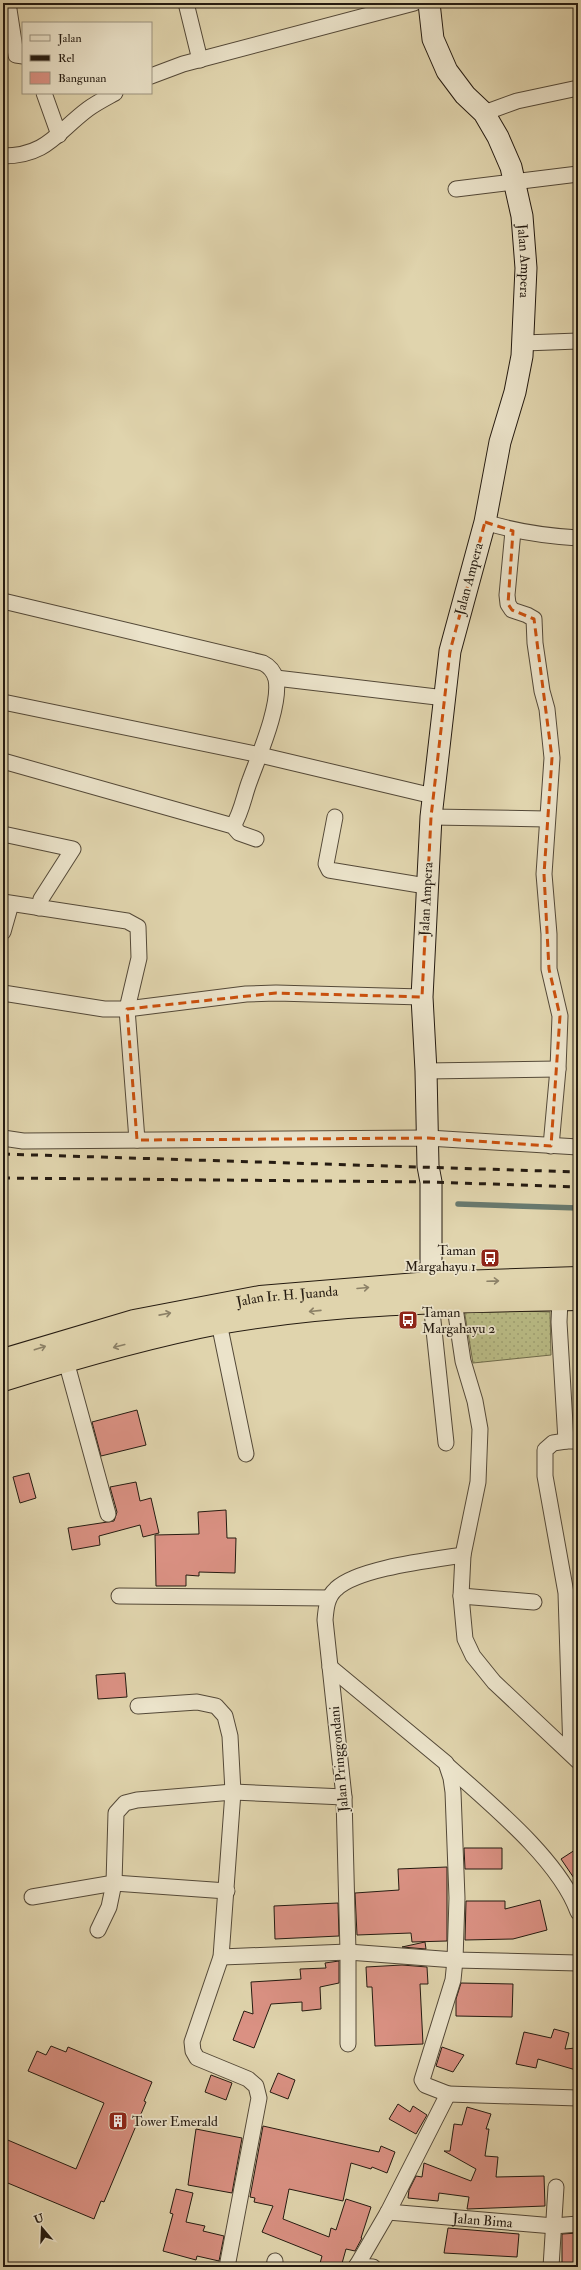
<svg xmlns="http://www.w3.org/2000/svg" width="581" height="2270" viewBox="0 0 581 2270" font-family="'IM FELL Double Pica',serif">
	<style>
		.grass { fill: url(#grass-dots); stroke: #6f6b4b }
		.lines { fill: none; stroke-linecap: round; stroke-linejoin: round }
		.stream { stroke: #68796e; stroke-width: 5.5 }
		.building { fill: #da9183; stroke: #251b11 }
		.street-casing { stroke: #544938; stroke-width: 17 }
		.secondary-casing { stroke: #251b11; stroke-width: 23 }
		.highway-casing { stroke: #251b11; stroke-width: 24 }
		.street { stroke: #ebe3ca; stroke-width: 15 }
		.secondary { stroke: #ebe3ca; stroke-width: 21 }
		.highway { stroke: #e0d4ad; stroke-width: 22 }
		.rail { stroke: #251b11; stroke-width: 3; stroke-dasharray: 7 7; stroke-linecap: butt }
		.oneway { stroke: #8c8167 }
		.marked { fill: none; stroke: #cb500d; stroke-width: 3; stroke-dasharray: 8 5; stroke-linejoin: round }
		.labels { text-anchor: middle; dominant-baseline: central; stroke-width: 3.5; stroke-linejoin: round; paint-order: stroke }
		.street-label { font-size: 14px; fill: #251b11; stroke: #ebe3ca }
		.poi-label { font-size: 14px; fill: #251b11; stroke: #ebe3ca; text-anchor: start }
	</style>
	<defs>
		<pattern id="grass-dots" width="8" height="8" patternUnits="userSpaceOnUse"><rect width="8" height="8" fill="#b9bb85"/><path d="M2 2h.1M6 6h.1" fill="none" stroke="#9fa072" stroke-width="1.8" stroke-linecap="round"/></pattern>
	</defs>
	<rect width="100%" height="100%" fill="#e0d4ad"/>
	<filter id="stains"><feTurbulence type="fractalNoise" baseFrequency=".005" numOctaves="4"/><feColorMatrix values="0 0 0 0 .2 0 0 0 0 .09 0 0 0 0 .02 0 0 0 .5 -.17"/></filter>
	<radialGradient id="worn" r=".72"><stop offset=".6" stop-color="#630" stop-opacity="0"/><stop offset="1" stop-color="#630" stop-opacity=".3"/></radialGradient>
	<path class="grass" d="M464 1309 550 1312 551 1355 473 1363Z"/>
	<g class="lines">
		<path class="stream" d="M458 1204 578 1208"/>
	</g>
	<g class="building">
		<path d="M137 1410 146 1445 101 1456 92 1422Z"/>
		<path d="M29 1473 36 1498 20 1503 13 1477Z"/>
		<path d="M136 1482 140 1501 151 1498 159 1533 143 1537 140 1525 99 1536 100 1545 72 1550 68 1528 114 1521 117 1512 110 1487Z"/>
		<path d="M226 1510 227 1538H236L235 1573 199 1572V1576L186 1575V1586H156L155 1535 199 1534 198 1512Z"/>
		<path d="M125 1673 127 1697 98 1699 96 1675Z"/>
		<path d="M464 1848H502V1869H465Z"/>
		<path d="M578 1848V1884L561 1859Z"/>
		<path d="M447 1867V1941L412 1942 411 1933 357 1935 355 1893 399 1890 398 1869Z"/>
		<path d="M540 1900 547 1930 513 1939 465 1940 466 1901H505V1909Z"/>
		<path d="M338 1903 339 1936 275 1939 274 1906Z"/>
		<path d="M425 1942 426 1949 402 1947Z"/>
		<path d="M339 1961V1983L320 1987 321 2009 302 2011V2002L271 2004 254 2048 233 2040 244 2011 253 2014 251 1982 301 1979 300 1969 326 1968 325 1963Z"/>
		<path d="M402 1965 427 1967 428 1984H420L423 2044 375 2046 372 1987H367L366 1967Z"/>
		<path d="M461 1983 513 1984 512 2017 456 2016V1999Z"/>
		<path d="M554 2029 569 2033 565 2049 576 2048V2070L538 2059 536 2068 516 2064 524 2032 551 2038Z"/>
		<path d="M51 2046 66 2052 68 2047 152 2082 144 2101 146 2102 104 2202 101 2201 94 2219 3 2181V2138L76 2169 104 2103 28 2071 37 2051 46 2055Z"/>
		<path d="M442 2047 464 2055 453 2072 436 2066Z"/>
		<path d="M278 2073 295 2080 288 2099 270 2092Z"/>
		<path d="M211 2075 232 2083 226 2100 205 2092Z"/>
		<path d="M398 2104 410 2112 413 2106 427 2115 416 2134 389 2119Z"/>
		<path d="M467 2107 491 2114 486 2129H489L485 2156 498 2157 496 2177 544 2176 545 2206 467 2209 469 2197 439 2193 438 2201 408 2198 409 2190 416 2176 422 2177 424 2163 471 2181 476 2169 444 2151H450L454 2124 462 2125Z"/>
		<path d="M263 2126 379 2152 381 2146 395 2152 387 2173 372 2167 371 2169 351 2163 343 2201 289 2189 283 2219 329 2237 331 2228 336 2230 346 2199 371 2207 361 2238H362L355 2251 346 2249 341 2267H319L322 2256 262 2232 273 2206 254 2202 255 2198 250 2197Z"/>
		<path d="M196 2129 242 2138 232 2193 188 2185Z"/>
		<path d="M176 2189 193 2193 186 2222 205 2226 203 2231 224 2236 219 2261 197 2256 196 2260 163 2251 173 2214 170 2213Z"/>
		<path d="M448 2228 519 2234 517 2257 444 2253Z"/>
		<path d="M578 2233V2267H562V2234Z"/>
	</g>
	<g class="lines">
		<defs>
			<g id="street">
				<path d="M8 3 16 55 23 56"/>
				<path d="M186 3 200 60"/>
				<path d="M151 76 183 64 414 3"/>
				<path d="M44 93 59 135"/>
				<path d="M484 113 517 101 578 88"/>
				<path d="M3 156C47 156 57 132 88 109 96 103 106 98 115 93"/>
				<path d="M456 189 578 174"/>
				<path d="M524 343 578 341"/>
				<path d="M485 522C516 532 545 536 578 538"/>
				<path d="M513 531 507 595 508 604 512 610 527 615 534 619 535 643 542 691 547 709 552 758 544 874 549 934V969L560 1016 558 1069 551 1146"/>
				<path d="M3 601 263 663C269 666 274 672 276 679 281 705 259 755 250 780 244 795 242 812 233 826"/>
				<path d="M276 678 445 698"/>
				<path d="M3 702 260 755 433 796"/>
				<path d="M3 761 233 826 239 833 256 839"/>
				<path d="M335 817 326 864 329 870 426 886"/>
				<path d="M431 817 547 819"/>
				<path d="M3 834 73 849 41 899 39 908"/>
				<path d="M3 902 127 921 138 927 139 958 127 1009 137 1140"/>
				<path d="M3 932 11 904"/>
				<path d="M3 993 104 1009H127L246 994 276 993 422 997"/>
				<path d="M426 1071 558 1069"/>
				<path d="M3 1138 23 1141 428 1138 578 1147"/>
				<path d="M560 1300 559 1322 566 1441H578"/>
				<path d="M454 1301 463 1361 475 1401 480 1429 478 1482 463 1555 461 1596 465 1639 473 1656 494 1682 578 1761"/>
				<path d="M431 1302 446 1443"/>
				<path d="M219 1323 246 1454"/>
				<path d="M66 1361 108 1514"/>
				<path d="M566 1441 553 1443 545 1450V1476L566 1593 571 1753"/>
				<path d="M119 1596 329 1598"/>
				<path d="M461 1596 534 1602"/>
				<path d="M330 1667 446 1763 451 1778 453 1792 457 1898 455 1960 453 1980 422 2080 425 2085 448 2094 388 2212 356 2267"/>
				<path d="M138 1706 197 1702 216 1706 225 1716 230 1736 233 1792 221 1957 192 2042 193 2051 197 2058 248 2079 256 2086 259 2098 227 2267"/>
				<path d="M447 1765C488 1802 559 1859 578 1912"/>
				<path d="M32 1897 114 1883 227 1891"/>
				<path d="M98 1930 109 1907 114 1883 116 1813 125 1803 137 1800 233 1792 344 1797"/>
				<path d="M221 1957 348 1952 455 1960 578 1963"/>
				<path d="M348 2044V1952L344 1797 325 1620C326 1608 327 1597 336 1589 358 1568 432 1560 463 1555"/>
				<path d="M448 2094 578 2098"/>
				<path id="s1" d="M388 2212 554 2226 578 2224"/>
				<path d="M356 2266 373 2267"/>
				<path d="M274 2267 275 2261"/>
				<path d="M551 2267 556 2187"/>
			</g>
			<g id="secondary">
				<path id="s2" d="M429 3 433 39 447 71 465 95 484 113 498 137 511 167 522 216 526 268 522 356 515 392 500 442 485 522 450 651 431 817 422 997 426 1071 428 1166 431 1182V1301"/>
			</g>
			<g id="highway">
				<path id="s3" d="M3 1360 134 1321 260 1297 430 1283 578 1278"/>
				<path d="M3 1380C74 1358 146 1337 219 1323 338 1302 458 1301 578 1299"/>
			</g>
		</defs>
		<use href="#street" class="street-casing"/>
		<use href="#secondary" class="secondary-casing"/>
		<use href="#highway" class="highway-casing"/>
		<use href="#street" class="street"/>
		<use href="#secondary" class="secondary"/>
		<use href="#highway" class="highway"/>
		<g class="rail">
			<path d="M3 1154 578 1172"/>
			<path d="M3 1178 431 1182 578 1187"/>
		</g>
	</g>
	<defs><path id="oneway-shaft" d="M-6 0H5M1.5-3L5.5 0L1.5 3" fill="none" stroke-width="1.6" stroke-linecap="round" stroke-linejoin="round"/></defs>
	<g class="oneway">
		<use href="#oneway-shaft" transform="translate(493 1281) rotate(-2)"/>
		<use href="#oneway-shaft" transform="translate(363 1288) rotate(-5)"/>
		<use href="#oneway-shaft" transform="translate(315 1311) rotate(174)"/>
		<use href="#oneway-shaft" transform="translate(165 1314) rotate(-11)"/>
		<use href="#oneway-shaft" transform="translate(119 1346) rotate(165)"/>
		<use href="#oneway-shaft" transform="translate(40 1348) rotate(-18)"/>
	</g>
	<path class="marked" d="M485 522 513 531 508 604 512 610 534 619 552 758 544 874 549 969 560 1016 551 1146 428 1138 137 1140 127 1009 276 993 422 997 431 817 450 651Z"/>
	<defs>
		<symbol id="bus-square" viewBox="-11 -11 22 22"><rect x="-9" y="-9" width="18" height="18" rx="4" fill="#8f2418" stroke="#ebe3ca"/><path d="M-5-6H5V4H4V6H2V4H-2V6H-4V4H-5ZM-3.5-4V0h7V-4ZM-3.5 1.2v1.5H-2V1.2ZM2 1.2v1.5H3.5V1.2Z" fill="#fff"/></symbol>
		<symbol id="building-square" viewBox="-11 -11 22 22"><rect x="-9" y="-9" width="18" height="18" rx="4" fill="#8f2418" stroke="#ebe3ca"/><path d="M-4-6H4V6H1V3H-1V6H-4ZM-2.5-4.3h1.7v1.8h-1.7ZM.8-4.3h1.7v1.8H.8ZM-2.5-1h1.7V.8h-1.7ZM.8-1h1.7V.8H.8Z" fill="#fff"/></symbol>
	</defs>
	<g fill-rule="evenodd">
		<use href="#bus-square" x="479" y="1247" width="22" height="22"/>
		<use href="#bus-square" x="397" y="1309" width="22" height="22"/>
		<use href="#building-square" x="107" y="2110" width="22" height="22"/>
	</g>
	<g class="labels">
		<g class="street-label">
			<text stroke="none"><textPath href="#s2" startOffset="283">Jalan Ampera</textPath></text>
			<text transform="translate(469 579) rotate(-75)">Jalan Ampera</text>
			<text transform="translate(426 899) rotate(-87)">Jalan Ampera</text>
			<text stroke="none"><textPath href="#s3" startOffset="292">Jalan Ir. H. Juanda</textPath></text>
			<text transform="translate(339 1759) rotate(-95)">Jalan Pringgondani</text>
			<text stroke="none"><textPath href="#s1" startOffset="95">Jalan Bima</textPath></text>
		</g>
		<g class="poi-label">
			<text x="476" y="1250" text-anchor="end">Taman<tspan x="476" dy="16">Margahayu 1</tspan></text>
			<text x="422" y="1312">Taman<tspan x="422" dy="16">Margahayu 2</tspan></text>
			<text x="132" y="2121">Tower Emerald</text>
		</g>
	</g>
	<rect width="581" height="2270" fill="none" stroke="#e0d4ad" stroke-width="16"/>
	<rect x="4" y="4" width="573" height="2262" fill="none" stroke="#251b11" stroke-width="2"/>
	<rect x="8" y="8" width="565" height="2254" fill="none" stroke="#251b11"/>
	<rect x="22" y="22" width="130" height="72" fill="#ebe3ca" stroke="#9c9380"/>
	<rect x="30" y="35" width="20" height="6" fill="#ebe3ca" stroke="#9c9380"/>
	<text x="58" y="42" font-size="12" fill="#251b11">Jalan</text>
	<rect x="30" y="55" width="20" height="6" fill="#251b11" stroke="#9c9380"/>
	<text x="58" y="62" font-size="12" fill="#251b11">Rel</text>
	<rect x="30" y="72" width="20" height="12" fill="#da9183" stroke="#9c9380"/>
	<text x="58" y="82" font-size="12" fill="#251b11">Bangunan</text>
	<g transform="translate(42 2228) rotate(341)" stroke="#ebe3ca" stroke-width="3" paint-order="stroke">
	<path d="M0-3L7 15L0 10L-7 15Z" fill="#251b11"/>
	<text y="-6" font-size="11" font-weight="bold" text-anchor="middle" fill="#251b11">U</text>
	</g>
	<rect width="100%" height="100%" filter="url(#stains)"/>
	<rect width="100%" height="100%" fill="url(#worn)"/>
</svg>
